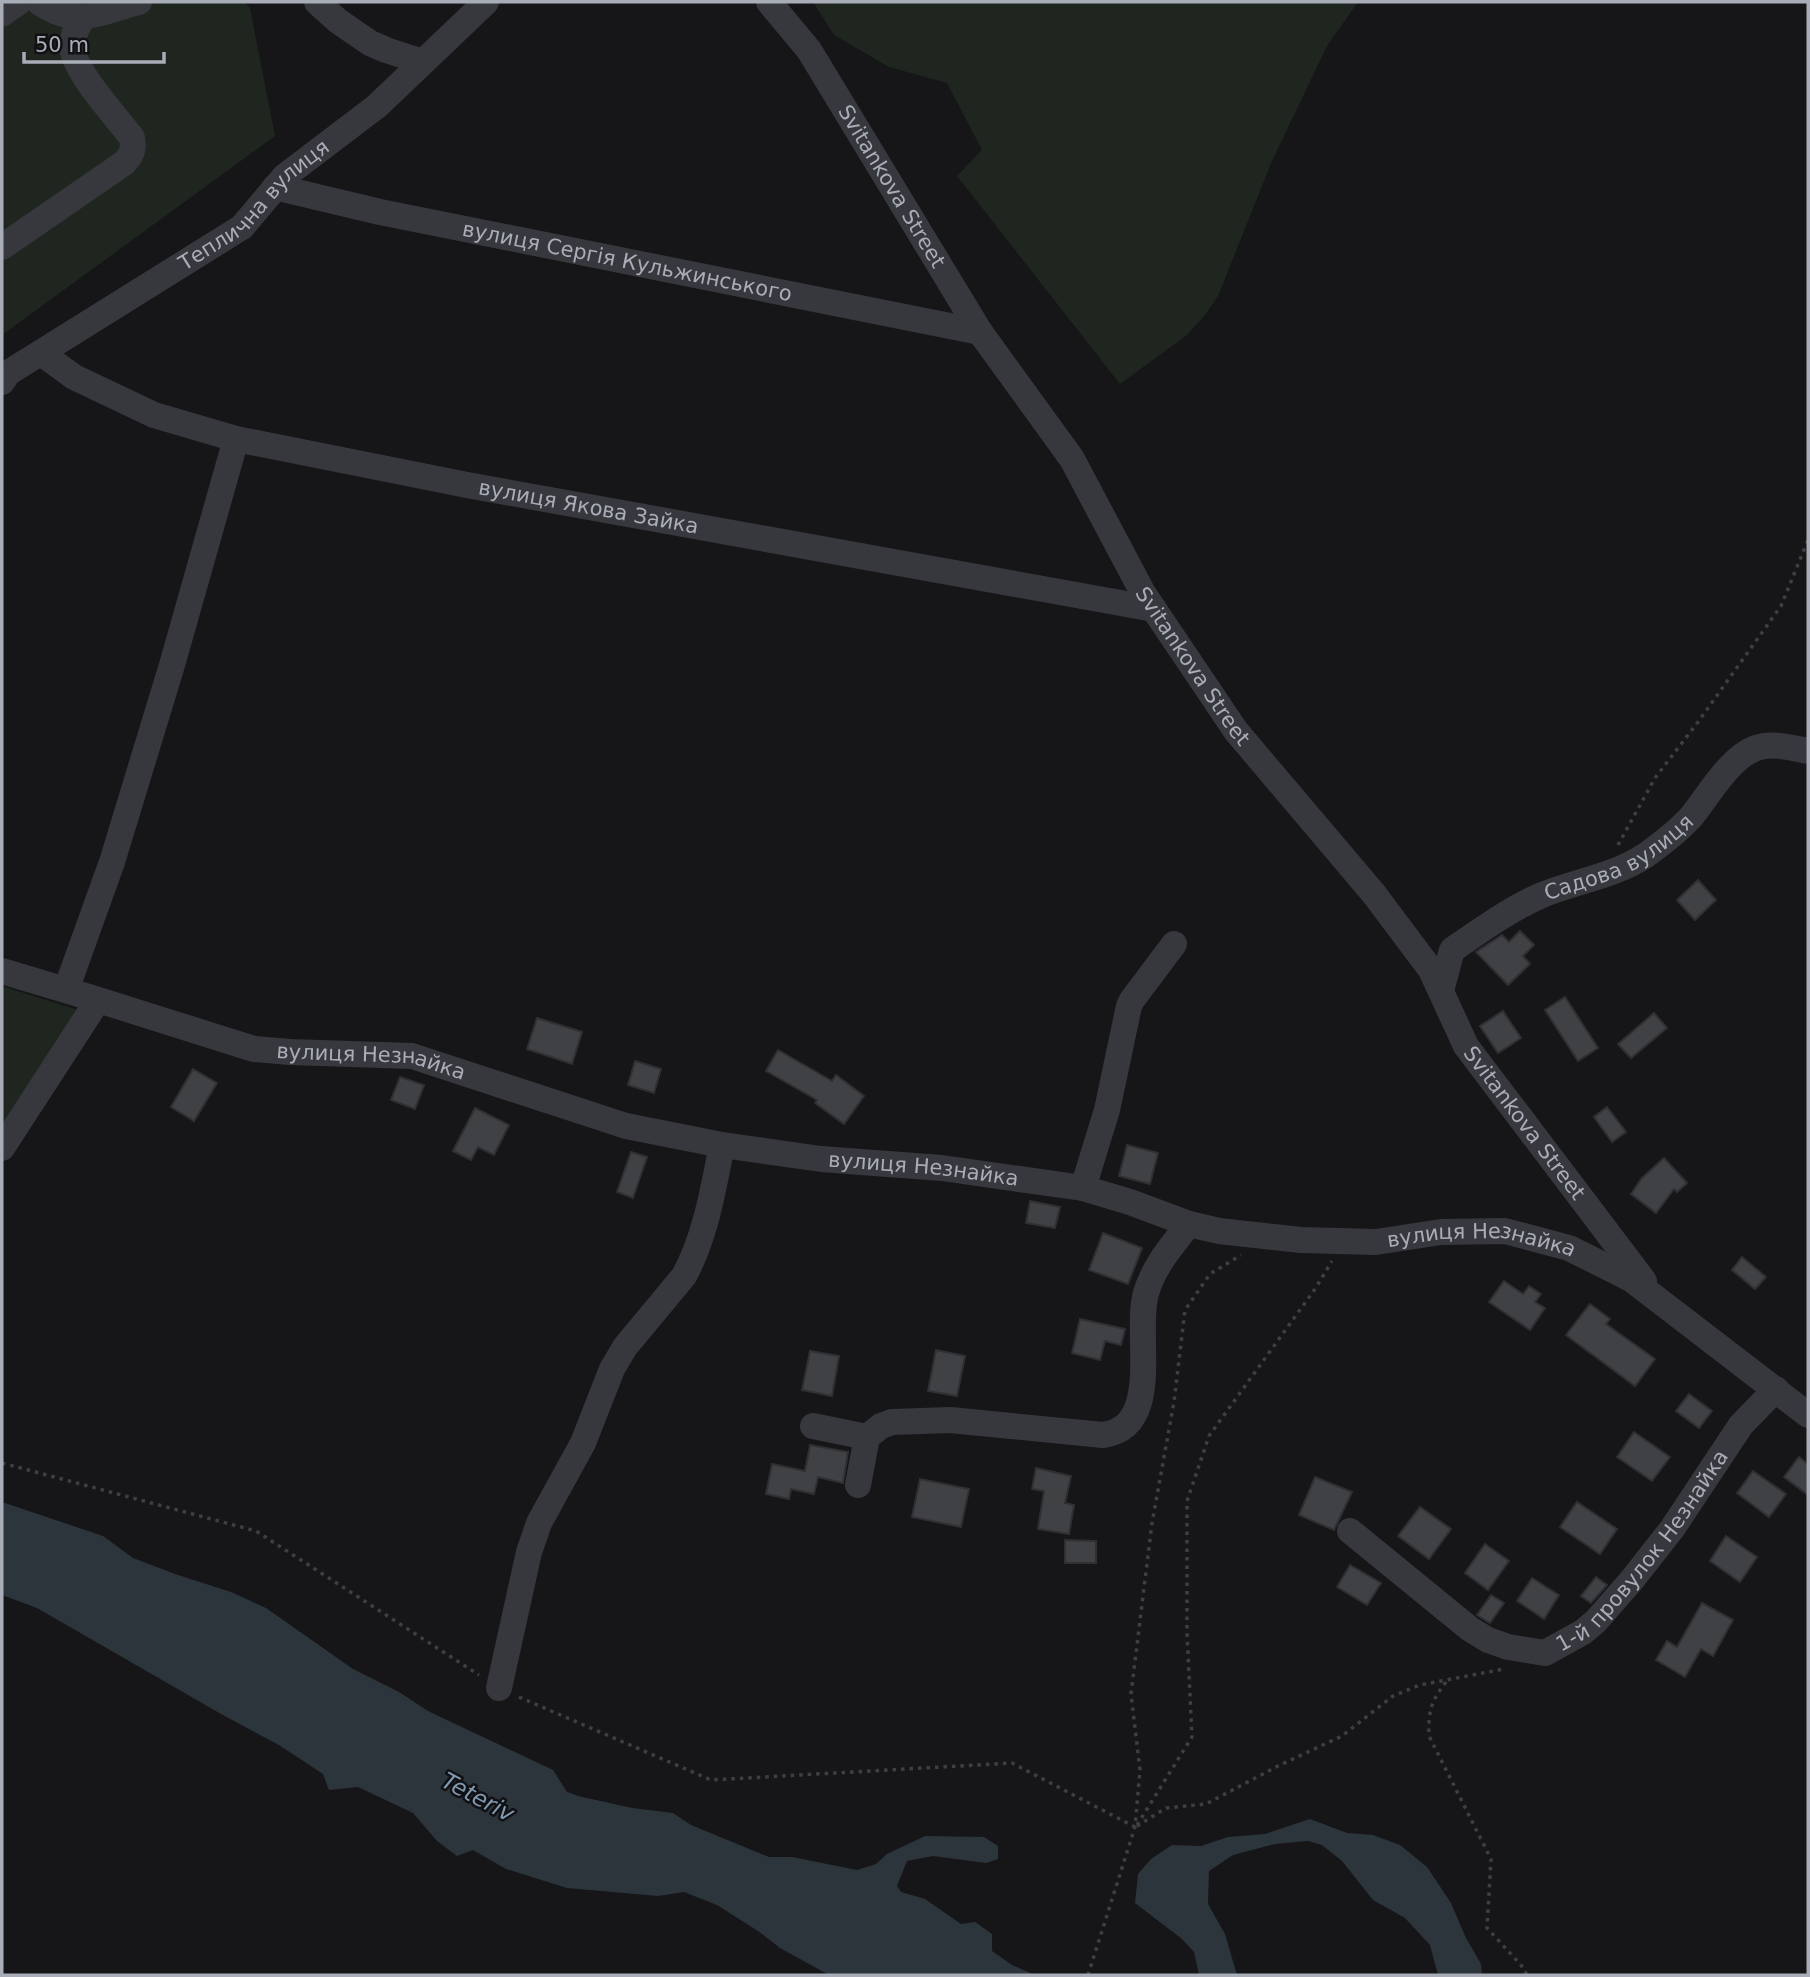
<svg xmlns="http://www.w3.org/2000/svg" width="1810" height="1977" viewBox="0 0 1810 1977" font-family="'DejaVu Sans',sans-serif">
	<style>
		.green { fill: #1e261f }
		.water { fill: #2c353c }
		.building { fill: #404145; stroke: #303034; stroke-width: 2 }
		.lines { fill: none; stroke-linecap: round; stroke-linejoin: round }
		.path { stroke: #3d3f44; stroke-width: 3.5; stroke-dasharray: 3.5 5; stroke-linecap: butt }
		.minor { stroke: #37383d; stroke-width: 26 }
		.labels { text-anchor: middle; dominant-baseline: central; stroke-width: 5; stroke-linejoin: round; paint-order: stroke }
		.street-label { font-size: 21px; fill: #a8adb8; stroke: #111113 }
		.water-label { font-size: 23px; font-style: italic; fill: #7f9bb3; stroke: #111113 }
	</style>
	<rect width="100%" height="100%" fill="#161618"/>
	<g class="green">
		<path d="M2 2H244L250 8 275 136 2 335Z"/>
		<path d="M813 2H1358L1327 46 1272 161 1218 296 1205 315 1187 335 1120 384 957 176 982 150 947 83 889 67 834 35Z"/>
		<path d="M2 986 84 1012 2 1136Z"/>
	</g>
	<g class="water">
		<path d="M2 1502 103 1536 133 1558 175 1574 231 1592 266 1608 353 1669 399 1692 428 1711 553 1770 567 1792 578 1796 632 1808 673 1813 691 1825 769 1857H792L857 1870 876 1864 887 1854 925 1836 984 1837 998 1846V1859L986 1863 933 1856 907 1861 897 1886 901 1892 925 1899 961 1924 975 1922 992 1934V1951L1012 1965 1035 1975H829L780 1948 758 1931 717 1905 684 1892 658 1896 567 1888 506 1869 473 1850 457 1856 437 1841 413 1813 358 1787 329 1790 323 1774 279 1745 221 1714 37 1608 2 1595Z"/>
		<path d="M1310 1819 1347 1833 1373 1835 1400 1845 1427 1867 1451 1903 1465 1936 1481 1964 1482 1975H1438L1430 1945 1405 1918 1373 1900 1342 1861 1322 1845 1308 1841 1275 1844 1233 1855 1209 1871 1208 1904 1225 1934 1237 1975H1199L1194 1952 1182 1939 1135 1903 1138 1874 1151 1859 1172 1845 1201 1846 1228 1837 1265 1834Z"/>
	</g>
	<g class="building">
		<path d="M1698 880 1716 900 1695 920 1677 900Z"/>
		<path d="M1520 931 1534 945 1523 956 1530 964 1508 985 1476 952 1502 935 1509 942Z"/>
		<path d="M1565 997 1598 1048 1578 1061 1545 1010Z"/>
		<path d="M1503 1011 1521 1038 1498 1053 1480 1026Z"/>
		<path d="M1654 1013 1667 1028 1631 1058 1618 1044Z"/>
		<path d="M537 1018 582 1032 572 1064 527 1049Z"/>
		<path d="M778 1050 832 1081 836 1075 864 1096 844 1124 815 1103 817 1100 766 1071Z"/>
		<path d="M635 1061 661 1069 654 1093 628 1085Z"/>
		<path d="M193 1069 217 1083 194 1121 171 1107Z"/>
		<path d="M400 1077 424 1085 415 1109 391 1100Z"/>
		<path d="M1607 1107 1626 1132 1612 1142 1594 1117Z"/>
		<path d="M475 1108 509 1125 494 1155 478 1147 471 1160 453 1151Z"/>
		<path d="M1127 1145 1158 1153 1150 1184 1119 1176Z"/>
		<path d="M631 1152 647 1157 633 1198 617 1192Z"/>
		<path d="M1664 1158 1687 1183 1677 1192 1674 1189 1656 1213 1631 1194 1642 1178Z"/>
		<path d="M1030 1201 1060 1207 1055 1228 1026 1223Z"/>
		<path d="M1103 1233 1142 1248 1128 1284 1089 1270Z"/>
		<path d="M1742 1257 1766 1277 1755 1289 1732 1270Z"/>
		<path d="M1504 1281 1523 1294 1529 1286 1541 1294 1535 1302 1545 1308 1530 1330 1489 1302Z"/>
		<path d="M1590 1304 1610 1319 1606 1324 1655 1359 1635 1386 1566 1335Z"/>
		<path d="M1080 1319 1125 1329 1121 1345 1105 1341 1100 1360 1072 1353Z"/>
		<path d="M936 1350 965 1356 957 1396 928 1391Z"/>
		<path d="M810 1351 839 1356 832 1396 802 1390Z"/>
		<path d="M1689 1394 1712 1411 1699 1428 1676 1411Z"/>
		<path d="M1634 1432 1670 1457 1652 1481 1617 1457Z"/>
		<path d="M810 1445 848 1452 843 1483 818 1477 814 1494 791 1489 789 1499 766 1494 772 1464 805 1471Z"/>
		<path d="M1799 1457 1808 1464V1495L1784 1477Z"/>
		<path d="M1036 1468 1071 1476 1065 1503 1074 1505 1069 1534 1038 1529 1044 1491 1032 1489Z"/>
		<path d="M1753 1471 1786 1494 1769 1517 1737 1493Z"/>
		<path d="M1315 1477 1352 1492 1334 1530 1299 1515Z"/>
		<path d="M920 1479 969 1489 961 1527 912 1517Z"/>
		<path d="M1577 1502 1617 1529 1600 1554 1560 1527Z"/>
		<path d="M1420 1507 1451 1529 1429 1559 1398 1536Z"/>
		<path d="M1726 1536 1757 1557 1740 1582 1710 1561Z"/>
		<path d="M1065 1540 1096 1541V1563H1065Z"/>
		<path d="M1485 1544 1509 1561 1488 1590 1465 1573Z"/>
		<path d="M1350 1565 1381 1583 1367 1605 1337 1587Z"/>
		<path d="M1596 1577 1607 1585 1591 1603 1581 1596Z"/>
		<path d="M1532 1578 1559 1595 1544 1619 1517 1601Z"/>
		<path d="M1491 1595 1504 1603 1490 1623 1477 1615Z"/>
		<path d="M1702 1603 1733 1620 1713 1656 1701 1649 1685 1677 1656 1660 1667 1641 1677 1647Z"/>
	</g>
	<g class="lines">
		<g class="path">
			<path d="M1618 845 1655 778 1698 722 1781 606 1808 540"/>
			<path d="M2 1463 256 1531 479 1675"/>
			<path d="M1446 1682C1431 1702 1428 1710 1429 1736L1491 1859 1487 1928 1521 1965 1527 1975"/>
			<path d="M519 1697 711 1780 1012 1763 1135 1827"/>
			<path d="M1137 1825 1192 1737 1187 1633V1501L1209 1436 1315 1289 1332 1261"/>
			<path d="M1137 1826 1166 1808 1206 1804 1278 1766 1342 1736 1393 1696 1420 1685 1504 1669"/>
			<path d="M1088 1975 1135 1827 1140 1770 1131 1694 1152 1523 1174 1402 1185 1310 1210 1274 1241 1255"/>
		</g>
		<g class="minor">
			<path d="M39 2C76 28 100 12 139 2"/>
			<path d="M317 2 338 21 370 43 386 50 423 62"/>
			<path id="s1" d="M769 2 809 50 980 332 1072 459 1143 593 1236 731 1374 894 1431 970 1466 1046 1644 1281"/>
			<path d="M2 14 19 2"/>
			<path id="s2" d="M275 187 380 212 980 332"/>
			<path d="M2 247 124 163C132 155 134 149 132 138 116 116 75 73 72 47 71 36 79 26 83 17"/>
			<path id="s3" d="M41 353 74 377 154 415 236 439 467 485 1154 609"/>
			<path id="s4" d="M2 382 8 373 242 227 285 176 377 106 486 2"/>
			<path id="s5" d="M2 971 92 998 254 1049 290 1052 412 1056 626 1126 722 1145 821 1159 942 1168 1083 1188 1130 1202 1189 1224 1219 1231 1301 1240 1376 1242 1441 1232 1505 1231 1569 1248 1631 1279 1808 1415"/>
			<path d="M66 990 112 862 172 665 236 439"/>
			<path id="s6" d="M1441 991 1452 950C1481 930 1510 909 1542 895 1577 881 1615 876 1646 855 1660 845 1680 829 1691 817 1709 795 1729 758 1756 748 1773 742 1791 748 1808 751"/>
			<path d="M2 1148 98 1000"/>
			<path d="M1083 1188 1107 1110 1129 1006 1132 1000 1174 944"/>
			<path d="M813 1426 867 1437"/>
			<path d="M858 1485 867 1437 881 1426 892 1422 950 1420 1103 1435C1164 1427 1134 1334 1146 1293 1154 1266 1172 1245 1189 1224"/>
			<path id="s7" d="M1350 1531 1470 1629 1488 1640 1508 1647 1545 1653 1583 1632 1596 1621 1631 1581 1672 1529 1741 1425 1776 1389"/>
			<path d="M499 1688 529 1552 539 1523 583 1443 612 1369 625 1347 684 1276C706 1236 713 1189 722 1145"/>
		</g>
	</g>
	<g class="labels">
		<g class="street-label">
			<text stroke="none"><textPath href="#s1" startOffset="222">Svitankova Street</textPath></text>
			<text stroke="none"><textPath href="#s4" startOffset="310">Теплична вулиця</textPath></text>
			<text stroke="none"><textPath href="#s2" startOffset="360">вулиця Сергія Кульжинського</textPath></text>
			<text stroke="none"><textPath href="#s3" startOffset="574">вулиця Якова Зайка</textPath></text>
			<text stroke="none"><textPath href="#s1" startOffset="789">Svitankova Street</textPath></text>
			<text stroke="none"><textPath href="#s6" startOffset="234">Садова вулиця</textPath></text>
			<text stroke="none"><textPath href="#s5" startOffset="382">вулиця Незнайка</textPath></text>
			<text stroke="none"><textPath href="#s1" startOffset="1356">Svitankova Street</textPath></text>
			<text stroke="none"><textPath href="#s5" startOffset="948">вулиця Незнайка</textPath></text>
			<text stroke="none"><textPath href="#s5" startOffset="1516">вулиця Незнайка</textPath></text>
			<text stroke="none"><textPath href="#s7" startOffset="378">1-й провулок Незнайка</textPath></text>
		</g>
		<g class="water-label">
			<text transform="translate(478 1797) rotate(28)">Teteriv</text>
		</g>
	</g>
	<rect width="1810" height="1977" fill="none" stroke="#a8adb8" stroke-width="7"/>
	<path d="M24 52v10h140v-10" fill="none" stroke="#a8adb8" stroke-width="3.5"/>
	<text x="35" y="52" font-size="21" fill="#a8adb8" stroke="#111113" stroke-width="5" paint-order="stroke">50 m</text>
</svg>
